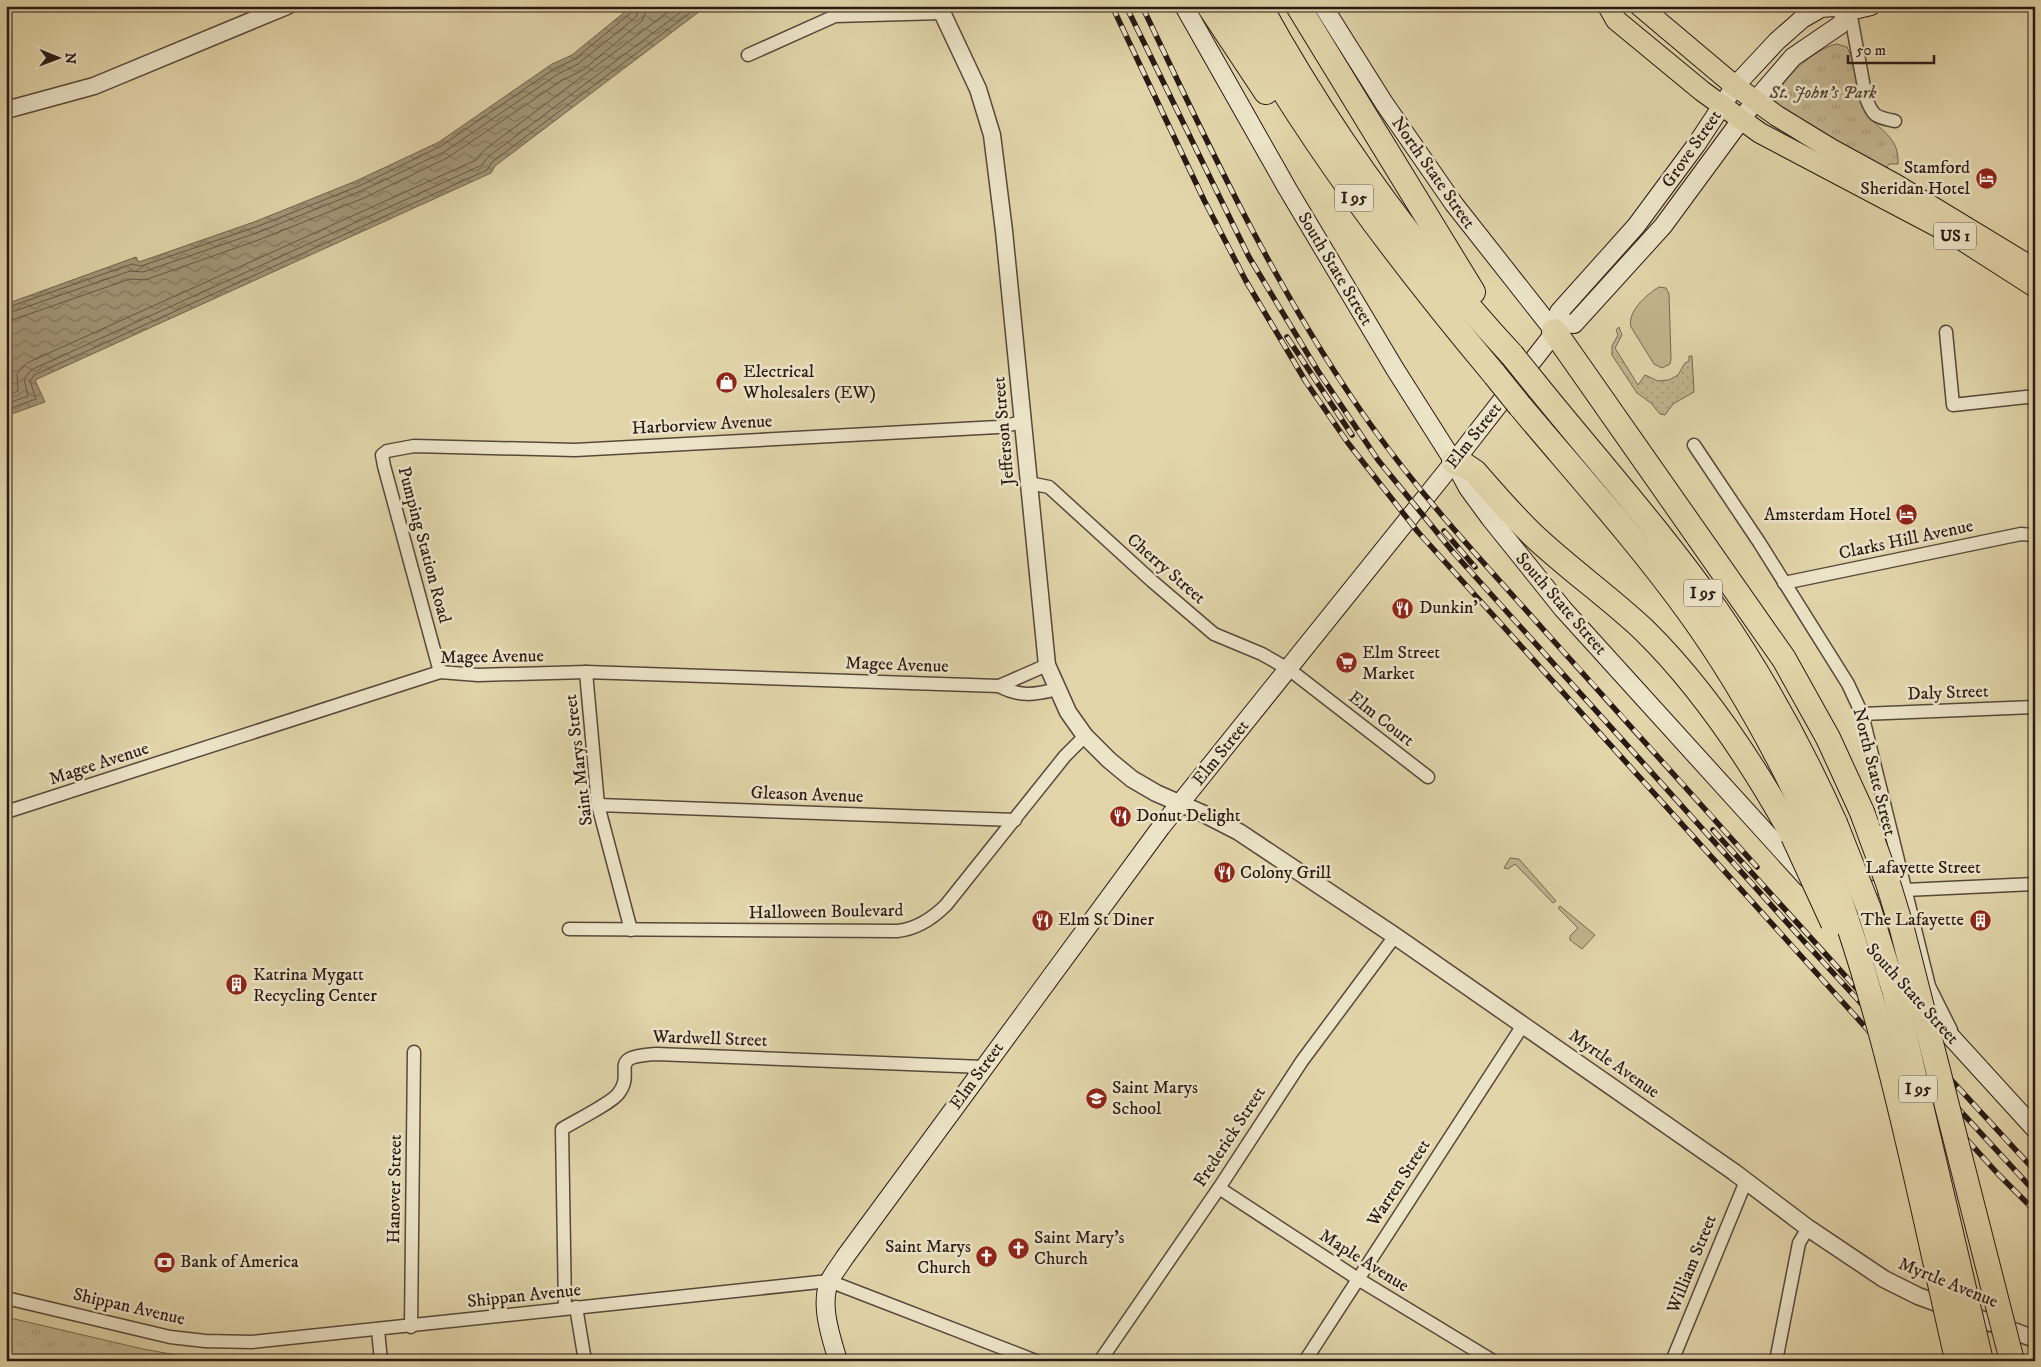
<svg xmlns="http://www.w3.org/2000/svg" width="2041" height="1367" viewBox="0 0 2041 1367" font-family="'IM FELL DW Pica',serif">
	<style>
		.grass { fill: #c3b590; stroke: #766752 }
		.park { fill: url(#park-tufts); stroke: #766752 }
		.garden { fill: url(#garden-dots); stroke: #766752 }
		.water { fill: url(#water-waves); stroke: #72634f }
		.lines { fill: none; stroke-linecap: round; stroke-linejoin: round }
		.shore { stroke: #665746; stroke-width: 1 }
		.minor-casing { stroke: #57483a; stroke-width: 15 }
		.tertiary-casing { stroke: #57483a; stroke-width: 19 }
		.secondary-casing { stroke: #291914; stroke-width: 20 }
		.primary-casing { stroke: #291914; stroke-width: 22 }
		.motorway-casing { stroke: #291914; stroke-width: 26 }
		.minor { stroke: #ece4c8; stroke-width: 12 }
		.tertiary { stroke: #ece4c8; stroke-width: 16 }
		.secondary { stroke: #ece4c8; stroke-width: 18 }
		.primary { stroke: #e2d5aa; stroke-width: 20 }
		.motorway { stroke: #e2d5aa; stroke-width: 24 }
		.rail-casing { stroke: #291914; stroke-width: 5.5 }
		.rail { stroke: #ece4c8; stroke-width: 4; stroke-dasharray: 11; stroke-linecap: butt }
		.motorway-bridge-casing { stroke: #291914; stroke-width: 26; stroke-linecap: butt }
		.motorway-bridge { stroke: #e2d5aa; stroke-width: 24 }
		.labels { text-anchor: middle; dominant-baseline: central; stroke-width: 5; stroke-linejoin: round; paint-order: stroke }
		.shield { fill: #ece4c8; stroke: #64564a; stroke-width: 1 }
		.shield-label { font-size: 16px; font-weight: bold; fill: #291914 }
		.park-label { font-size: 18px; font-style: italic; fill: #574839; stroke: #ece4c8 }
		.street-label { font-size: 18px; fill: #291914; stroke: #ece4c8 }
		.poi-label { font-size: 18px; fill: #291914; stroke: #ece4c8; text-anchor: start }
	</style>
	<defs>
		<pattern id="park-tufts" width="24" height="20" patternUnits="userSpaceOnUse" patternTransform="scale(1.25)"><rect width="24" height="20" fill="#c3b590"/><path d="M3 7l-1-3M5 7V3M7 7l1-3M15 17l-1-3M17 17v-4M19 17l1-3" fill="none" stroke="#a89b7b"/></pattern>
		<pattern id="garden-dots" width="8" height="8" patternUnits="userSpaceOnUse" patternTransform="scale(1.25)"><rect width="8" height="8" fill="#c3b590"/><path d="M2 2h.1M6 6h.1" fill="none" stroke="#a89b7b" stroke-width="1.8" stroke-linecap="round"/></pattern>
		<pattern id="water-waves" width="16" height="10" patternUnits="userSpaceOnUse" patternTransform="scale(1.25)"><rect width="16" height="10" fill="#a39577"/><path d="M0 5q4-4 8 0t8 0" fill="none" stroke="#857960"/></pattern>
	</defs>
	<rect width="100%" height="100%" fill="#e2d5aa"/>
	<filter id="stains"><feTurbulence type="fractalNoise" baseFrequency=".004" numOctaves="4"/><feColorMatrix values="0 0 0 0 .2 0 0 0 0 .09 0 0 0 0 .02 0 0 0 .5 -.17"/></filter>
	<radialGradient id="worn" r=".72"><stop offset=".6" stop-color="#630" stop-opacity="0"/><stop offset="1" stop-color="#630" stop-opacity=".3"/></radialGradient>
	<g class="grass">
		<path d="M1659 287 1666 288 1669 294 1671 359 1670 364 1662 368 1654 364 1631 327C1627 312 1646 295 1659 287Z"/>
		<path d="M1510 858 1519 859 1556 901 1553 903 1515 864 1508 869 1504 868Z"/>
		<path d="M1560 906 1595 935 1582 949 1570 940V936L1578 928 1558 908Z"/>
	</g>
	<g class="park">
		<path d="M1837 44 1847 47C1858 67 1855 93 1865 110 1877 131 1900 135 1898 164H1889L1885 170 1776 106C1771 85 1818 46 1837 44Z"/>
		<path d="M6 1317 143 1349 210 1361H6Z"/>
	</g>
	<path class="garden" d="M1619 327 1622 335 1615 348 1638 385 1645 375 1658 381 1669 380 1678 375 1685 363 1689 361V356H1692L1694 392 1673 404 1665 415 1660 414 1651 403 1637 393 1612 355V346L1618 335 1616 330Z"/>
	<path class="water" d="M632 6H716L708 12 704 8 495 166 491 173 35 380 45 402 6 416V304L136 257 139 262 254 222 356 181 439 142 552 64 572 55Z"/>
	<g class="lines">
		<g class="shore">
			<path d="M6 308 132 264 141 266 256 227 359 186 441 146 554 69 575 59 632 12 634 6"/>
			<path d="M6 314 130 271 143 272 259 232 361 191 444 152 558 74 578 64 636 17 640 6"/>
			<path d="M6 322 130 279 145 280 261 239 364 198 447 158 561 81 583 70 642 21 648 6"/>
			<path d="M6 396 18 391 17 374 27 363 476 160 483 151 676 6"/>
			<path d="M6 404 28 396 24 379 31 370 482 165 488 157 689 6"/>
			<path d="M6 410 36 399 30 381 34 375 487 170 492 162 699 6"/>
		</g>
		<defs>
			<g id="minor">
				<path d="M1850 11 1866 98C1873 117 1876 117 1895 121"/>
				<path d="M748 55 835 16 942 13"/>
				<path d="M1946 332 1953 405 2035 396"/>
				<path d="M1694 445 1759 542 1848 684 1862 714 1929 986 1951 1030"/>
				<path d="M1029 483 1049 487 1152 581 1214 634 1262 654 1290 670 1428 777"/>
				<path d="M1784 583 2021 534 2035 535"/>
				<path d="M440 672 384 466 382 455 387 451 414 446 575 450 998 427 1024 422"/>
				<path d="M586 672 598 805 631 930"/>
				<path d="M999 686 1047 665"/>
				<path d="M1862 714 2035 707"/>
				<path d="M598 805 1015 820"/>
				<path d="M6 812 440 672 478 675 586 672 999 686C1019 697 1035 695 1057 689"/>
				<path d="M1858 886 1905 890 2035 884"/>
				<path d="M569 929 897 931C917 929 932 919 946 905L1065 756 1085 736"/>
				<path d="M1219 1188 1358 1279 1493 1361"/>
				<path d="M6 1298 170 1337 205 1341 252 1342 829 1281 1036 1361"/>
				<path d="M576 1307 585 1361"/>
				<path d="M565 1308 562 1129C575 1121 610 1104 618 1094 637 1071 604 1057 656 1054L984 1067"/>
				<path d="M411 1327 414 1052"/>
				<path d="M378 1330 381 1361"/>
				<path d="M1100 1361 1219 1188 1302 1061 1395 936"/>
				<path d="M1305 1361 1523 1025"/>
				<path d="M1672 1361 1746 1181"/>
				<path d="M1776 1361 1799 1243 1808 1228"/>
			</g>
			<g id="tertiary">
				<path d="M939 6 978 89 992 135 1004 231 1047 665 1068 712 1085 736 1109 760 1132 779 1156 793 1204 814 1239 832 1395 936 1734 1172 1808 1228 1884 1279 1918 1296 2035 1339"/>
				<path d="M6 110 94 86 287 6"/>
			</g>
			<g id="secondary">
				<path d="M1184 6 1287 188 1395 369 1454 462 1468 488 1490 518 1563 609 1807 878"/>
				<path d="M1323 6 1384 103 1454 204 1554 331"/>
				<path d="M1562 323 1559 312 1636 226 1696 145 1735 86 1777 41 1802 19 1821 8 1834 7 1850 11 1871 6"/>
				<path d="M1562 323 1574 324 1663 226 1755 101 1793 57 1840 25 1850 11"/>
				<path d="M1922 1005 2035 1129"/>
				<path d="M838 1361C831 1337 819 1304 830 1280 834 1272 840 1265 845 1257L1161 827 1454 462 1562 323"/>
			</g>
			<g id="primary">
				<path d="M1608 6 1616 20 1702 91 1760 133 1957 237 2035 287"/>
				<path d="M1640 6 1735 86 1777 116 1831 149 1895 184 2035 269"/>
			</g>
			<g id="motorway">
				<path d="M1209 6 1266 92"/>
				<path d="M1233 6C1307 139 1398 259 1495 375"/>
				<path d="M1260 6C1329 131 1415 250 1512 355"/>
				<path d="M1298 6 1473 292"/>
				<path d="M1554 331 1784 659 1828 738 1862 812"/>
				<path d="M1537 386C1597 460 1662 533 1717 611 1763 678 1802 749 1835 823"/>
				<path d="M1520 406C1577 474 1637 540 1689 612 1738 680 1778 753 1813 829"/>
				<path d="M1454 462 1466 466 1475 472C1494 494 1513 516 1534 536 1569 569 1609 597 1644 630 1704 689 1752 762 1793 836"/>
			</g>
		</defs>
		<use href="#minor" class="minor-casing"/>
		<use href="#tertiary" class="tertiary-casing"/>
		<use href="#secondary" class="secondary-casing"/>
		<use href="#primary" class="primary-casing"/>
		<use href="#motorway" class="motorway-casing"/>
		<use href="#minor" class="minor"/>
		<use href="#tertiary" class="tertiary"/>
		<use href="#secondary" class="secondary"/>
		<use href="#primary" class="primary"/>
		<use href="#motorway" class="motorway"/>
		<defs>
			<g id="rail">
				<path d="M1112 6 1204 200 1246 281 1306 382 1348 443 1418 532 1998 1174 2035 1211"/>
				<path d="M1126 6 1249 257 1318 371 1378 460 1453 552 1800 937 2035 1192"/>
				<path d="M1142 6C1211 151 1279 297 1373 428 1424 499 1484 563 1542 628 1614 707 1685 787 1757 867"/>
				<path d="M1287 337 1352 435"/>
				<path d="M1444 531 1475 567"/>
				<path d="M1713 830 1908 1045"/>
				<path d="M1898 1022 2035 1171"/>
			</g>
		</defs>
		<use href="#rail" class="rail-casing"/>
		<use href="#rail" class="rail"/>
		<defs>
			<g id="motorway-bridge">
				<path d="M1512 355 1537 386"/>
				<path d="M1495 375 1520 406"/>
				<path d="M1862 812 1888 883 1902 929 2012 1361"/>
				<path d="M1835 823 1869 909 1894 990 1981 1361"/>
				<path d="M1813 829C1883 999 1916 1181 1957 1359"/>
				<path d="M1793 836 1833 923"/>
			</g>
		</defs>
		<use href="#motorway-bridge" class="motorway-bridge-casing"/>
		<use href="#motorway-bridge" class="motorway-bridge"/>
	</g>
	<defs>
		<symbol id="hotel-disc" viewBox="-11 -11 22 22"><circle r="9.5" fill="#8f2418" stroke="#ece4c8"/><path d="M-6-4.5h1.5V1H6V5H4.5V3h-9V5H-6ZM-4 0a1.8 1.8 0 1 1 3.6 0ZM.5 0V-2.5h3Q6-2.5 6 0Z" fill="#fff"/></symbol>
		<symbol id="shop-disc" viewBox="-11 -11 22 22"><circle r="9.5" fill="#8f2418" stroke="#ece4c8"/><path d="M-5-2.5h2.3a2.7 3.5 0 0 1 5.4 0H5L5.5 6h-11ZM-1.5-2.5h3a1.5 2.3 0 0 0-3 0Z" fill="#fff"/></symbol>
		<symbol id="restaurant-disc" viewBox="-11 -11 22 22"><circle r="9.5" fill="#8f2418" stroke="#ece4c8"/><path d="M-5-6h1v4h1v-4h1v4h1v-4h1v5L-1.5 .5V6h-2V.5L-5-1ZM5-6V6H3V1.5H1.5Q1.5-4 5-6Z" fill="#fff"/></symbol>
		<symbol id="supermarket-disc" viewBox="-11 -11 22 22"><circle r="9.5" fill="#8f2418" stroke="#ece4c8"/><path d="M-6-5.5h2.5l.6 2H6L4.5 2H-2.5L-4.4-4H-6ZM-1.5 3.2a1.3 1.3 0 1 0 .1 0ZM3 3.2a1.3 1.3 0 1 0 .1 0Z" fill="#fff"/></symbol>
		<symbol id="building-disc" viewBox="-11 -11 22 22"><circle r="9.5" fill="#8f2418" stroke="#ece4c8"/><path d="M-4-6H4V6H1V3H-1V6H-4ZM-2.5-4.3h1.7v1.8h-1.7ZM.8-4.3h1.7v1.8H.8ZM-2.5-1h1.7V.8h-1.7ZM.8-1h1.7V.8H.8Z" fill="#fff"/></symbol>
		<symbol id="school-disc" viewBox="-11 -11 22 22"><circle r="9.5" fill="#8f2418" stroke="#ece4c8"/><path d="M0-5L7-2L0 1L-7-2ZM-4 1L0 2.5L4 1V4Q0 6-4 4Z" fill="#fff"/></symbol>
		<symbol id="church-disc" viewBox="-11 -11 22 22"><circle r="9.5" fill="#8f2418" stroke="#ece4c8"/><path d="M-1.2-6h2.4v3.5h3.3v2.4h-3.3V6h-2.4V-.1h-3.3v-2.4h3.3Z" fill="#fff"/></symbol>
		<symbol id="bank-disc" viewBox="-11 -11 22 22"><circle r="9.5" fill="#8f2418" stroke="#ece4c8"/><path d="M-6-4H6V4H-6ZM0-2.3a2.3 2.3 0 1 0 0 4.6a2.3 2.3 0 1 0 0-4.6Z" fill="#fff"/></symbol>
	</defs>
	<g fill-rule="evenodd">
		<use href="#hotel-disc" x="1974" y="166" width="25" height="25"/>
		<use href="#shop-disc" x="714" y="370" width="25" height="25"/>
		<use href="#hotel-disc" x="1894" y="502" width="25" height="25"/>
		<use href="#restaurant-disc" x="1390" y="596" width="25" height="25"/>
		<use href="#supermarket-disc" x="1334" y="650" width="25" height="25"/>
		<use href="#restaurant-disc" x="1108" y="804" width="25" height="25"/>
		<use href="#restaurant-disc" x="1212" y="860" width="25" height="25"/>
		<use href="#restaurant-disc" x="1030" y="908" width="25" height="25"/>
		<use href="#building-disc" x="1968" y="908" width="25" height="25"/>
		<use href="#building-disc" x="224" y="972" width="25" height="25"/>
		<use href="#school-disc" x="1084" y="1086" width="25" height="25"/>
		<use href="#church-disc" x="1006" y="1236" width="25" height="25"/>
		<use href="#church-disc" x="974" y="1244" width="25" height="25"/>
		<use href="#bank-disc" x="152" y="1250" width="25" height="25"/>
	</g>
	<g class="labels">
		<g class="shield">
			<rect x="1335" y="184.5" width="38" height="27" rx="4"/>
			<rect x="1934" y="222.5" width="42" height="27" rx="4"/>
			<rect x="1684" y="579.5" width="38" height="27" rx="4"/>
			<rect x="1899" y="1075.5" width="38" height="27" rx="4"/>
		</g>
		<g class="shield-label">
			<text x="1354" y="198">I 95</text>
			<text x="1955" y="236">US 1</text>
			<text x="1703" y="593">I 95</text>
			<text x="1918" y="1089">I 95</text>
		</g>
		<g class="park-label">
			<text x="1823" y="93">St. John's Park</text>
		</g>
		<g class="street-label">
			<text transform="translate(1692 149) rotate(-55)">Grove Street</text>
			<text transform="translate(1433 173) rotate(55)">North State Street</text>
			<text transform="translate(1335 269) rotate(59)">South State Street</text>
			<text transform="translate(702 425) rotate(-3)">Harborview Avenue</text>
			<text transform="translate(1004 431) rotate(-95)">Jefferson Street</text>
			<text transform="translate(1474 436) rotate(-52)">Elm Street</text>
			<text transform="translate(1906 540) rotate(-12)">Clarks Hill Avenue</text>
			<text transform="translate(424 545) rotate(75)">Pumping Station Road</text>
			<text transform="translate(1166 569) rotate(41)">Cherry Street</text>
			<text transform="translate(1561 604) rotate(49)">South State Street</text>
			<text transform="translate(492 657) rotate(-1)">Magee Avenue</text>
			<text transform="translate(897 665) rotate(2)">Magee Avenue</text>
			<text transform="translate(1948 693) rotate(-2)">Daly Street</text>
			<text transform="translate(1381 719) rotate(38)">Elm Court</text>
			<text transform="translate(1221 753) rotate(-51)">Elm Street</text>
			<text transform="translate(579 760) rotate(-97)">Saint Marys Street</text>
			<text transform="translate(99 764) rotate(-18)">Magee Avenue</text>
			<text transform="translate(1874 772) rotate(76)">North State Street</text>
			<text transform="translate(807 795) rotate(2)">Gleason Avenue</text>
			<text x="1923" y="868">Lafayette Street</text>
			<text transform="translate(826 912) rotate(-1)">Halloween Boulevard</text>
			<text transform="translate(1912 994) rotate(48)">South State Street</text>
			<text transform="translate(710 1039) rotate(2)">Wardwell Street</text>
			<text transform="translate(1614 1064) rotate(35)">Myrtle Avenue</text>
			<text transform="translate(977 1076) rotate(-54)">Elm Street</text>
			<text transform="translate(1230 1137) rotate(-57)">Frederick Street</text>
			<text transform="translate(1399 1183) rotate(-57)">Warren Street</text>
			<text transform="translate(395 1189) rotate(-89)">Hanover Street</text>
			<text transform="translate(1364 1261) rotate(32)">Maple Avenue</text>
			<text transform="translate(1692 1264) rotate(-68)">William Street</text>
			<text transform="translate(1948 1283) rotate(22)">Myrtle Avenue</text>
			<text transform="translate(524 1296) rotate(-6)">Shippan Avenue</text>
			<text transform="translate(129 1307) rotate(13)">Shippan Avenue</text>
		</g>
		<g class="poi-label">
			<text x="1970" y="168" text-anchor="end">Stamford<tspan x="1970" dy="21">Sheridan Hotel</tspan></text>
			<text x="743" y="372">Electrical<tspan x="743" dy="21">Wholesalers (EW)</tspan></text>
			<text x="1891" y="515" text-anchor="end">Amsterdam Hotel</text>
			<text x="1419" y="608">Dunkin'</text>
			<text x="1362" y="653">Elm Street<tspan x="1362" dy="21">Market</tspan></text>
			<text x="1136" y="816">Donut Delight</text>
			<text x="1240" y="873">Colony Grill</text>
			<text x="1058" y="920">Elm St Diner</text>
			<text x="1964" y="920" text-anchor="end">The Lafayette</text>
			<text x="253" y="975">Katrina Mygatt<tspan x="253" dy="21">Recycling Center</tspan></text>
			<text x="1112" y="1088">Saint Marys<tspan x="1112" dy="21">School</tspan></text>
			<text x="1034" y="1238">Saint Mary's<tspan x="1034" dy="21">Church</tspan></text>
			<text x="971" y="1247" text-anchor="end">Saint Marys<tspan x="971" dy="21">Church</tspan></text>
			<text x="180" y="1262">Bank of America</text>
		</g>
	</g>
	<rect width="2041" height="1367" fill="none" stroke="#e2d5aa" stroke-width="25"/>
	<rect x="8" y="8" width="2026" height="1352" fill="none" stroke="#291914" stroke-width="2.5"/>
	<rect x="12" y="12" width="2016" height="1342" fill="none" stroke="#291914"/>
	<g transform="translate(58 58) rotate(91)" stroke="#ece4c8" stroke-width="4" paint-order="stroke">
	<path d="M0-4L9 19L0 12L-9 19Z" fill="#291914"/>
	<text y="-8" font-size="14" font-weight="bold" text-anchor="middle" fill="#291914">N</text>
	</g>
	<path d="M1848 55v8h86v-8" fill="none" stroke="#291914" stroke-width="2.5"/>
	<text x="1856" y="55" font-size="15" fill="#291914" stroke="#ece4c8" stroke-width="4" paint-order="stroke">50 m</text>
	<rect width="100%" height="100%" filter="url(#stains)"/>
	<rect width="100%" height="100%" fill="url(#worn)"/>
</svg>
